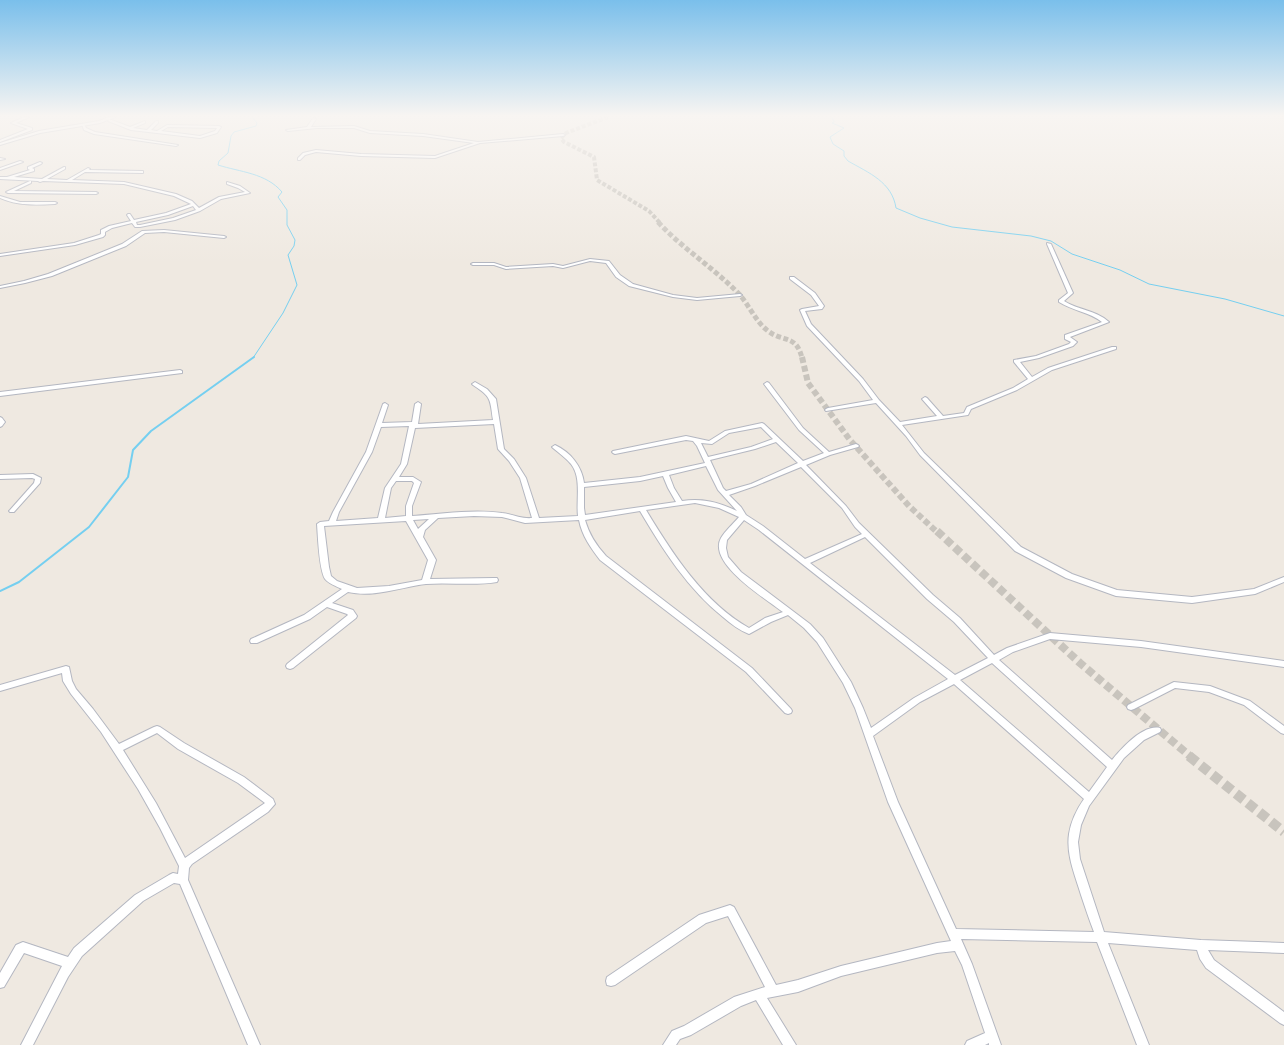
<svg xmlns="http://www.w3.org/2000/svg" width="1284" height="1045" viewBox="0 0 1284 1045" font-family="Ubuntu,sans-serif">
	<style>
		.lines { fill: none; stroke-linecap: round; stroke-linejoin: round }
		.stream-far1 { stroke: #75cff0; stroke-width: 1 }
		.stream { stroke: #75cff0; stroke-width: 2 }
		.minor-tunnel-far4 { stroke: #c8c4bd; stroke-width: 4; stroke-dasharray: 4 2; stroke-linecap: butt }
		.minor-tunnel-far3 { stroke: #c8c4bd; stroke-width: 5; stroke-dasharray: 5 2.5; stroke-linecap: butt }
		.minor-tunnel-far2 { stroke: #c8c4bd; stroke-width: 6; stroke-dasharray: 6 3; stroke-linecap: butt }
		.minor-tunnel-far1 { stroke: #c8c4bd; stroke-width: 8; stroke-dasharray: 8 4; stroke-linecap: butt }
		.minor-tunnel { stroke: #c8c4bd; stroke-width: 10; stroke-dasharray: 10 5; stroke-linecap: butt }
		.minor-casing { stroke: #b4b7c1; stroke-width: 2 }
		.tertiary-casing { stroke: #b4b7c1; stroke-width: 2 }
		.minor { fill: #fff; fill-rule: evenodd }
		.tertiary { fill: #fff; fill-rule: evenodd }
	</style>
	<rect width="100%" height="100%" fill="#efe9e1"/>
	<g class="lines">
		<g class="stream-far1">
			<path d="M252 117 257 123 256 126 234 132 231 136 228 153 219 161 218 165C240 172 266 173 282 192L278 197 287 210V225L295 240 294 246 288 255 297 285 283 313 253 358"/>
			<path d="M832 117 834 122 832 123 844 128 830 137 833 144 844 151V156L848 161C869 173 892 182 896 208L920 218 952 227 1031 236 1051 241 1072 254 1120 270 1149 284 1225 299 1284 316"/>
		</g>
		<path class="stream" d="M0 591 19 582 89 527 128 477 133 450 151 431 254 357"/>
		<path class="minor-tunnel-far4" d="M608 117 566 133 561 138 564 142 594 157 597 180 649 211 660 223"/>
		<path class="minor-tunnel-far3" d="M658 222C683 249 714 268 739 294 749 305 756 322 768 331 784 343 796 334 802 358"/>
		<path class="minor-tunnel-far2" d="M802 357 808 383 850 440 909 506 938 533"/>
		<path class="minor-tunnel-far1" d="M937 531 1080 663 1191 757"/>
		<path class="minor-tunnel" d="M1189 756 1284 832"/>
		<defs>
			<g id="minor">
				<path d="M24 117H29L16 123 32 128V130L0 142V140L28 129 11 123Z"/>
				<path d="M313 118 316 119 311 127 354 126 370 131 423 134 478 142 563 134 565 135 563 136 480 143 435 158 361 156 316 152 305 155 300 160H298V158L303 153 316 150 361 154 435 156 474 143 423 136 370 133 354 128H317L288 131 286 130 307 127Z"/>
				<path d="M109 119 130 127 145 121V123L133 128 147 130 156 121H158V123L151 130 157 131 167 125 219 126 221 127 217 133 200 138 131 130 108 121ZM168 127 217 128 215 131 200 136 161 131Z"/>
				<path d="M82 124H84L86 128 95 132 178 145 176 146 94 134 84 130Z"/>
				<path d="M0 158 5 159 0 160Z"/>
				<path d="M20 161 23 162 0 170V168Z"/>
				<path d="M40 162 42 163 41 164 32 168 34 169V171L14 177 42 179 64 167H65V169L47 179 67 180 88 168 90 169 89 170 142 171H143V173L85 172 72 180 124 182 176 194 192 201 199 208 219 197 245 192 238 188 227 184V182L240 186 250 193 221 199 200 211 175 220 140 227H135L132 223 112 228 105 232V235L103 237 75 245 0 256V254L74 243 99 235 101 234V230L109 226 131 221 127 215 128 214H130L134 220 166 213 191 204 174 196 124 184 43 181 40 182 38 181 0 179V177H7L30 170 28 169V167ZM193 206 196 210 173 218 140 225H137L136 222 168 215Z"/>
				<path d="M30 181H31V183L14 191 96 192 98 193 96 194 8 193 6 192Z"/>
				<path d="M0 196 20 202H55L57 203 55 204C36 205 18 206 0 198Z"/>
				<path d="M164 230 224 236 226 237 224 238 164 232 145 233 126 246 52 276 25 283 0 288V286L24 281 48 274 122 244 142 231Z"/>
				<path d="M1047 243 1051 244 1073 293 1064 301C1078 310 1096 310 1109 322L1070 337 1077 342 1073 346 1039 358 1020 362 1032 377 1048 368 1112 347H1116V349L1052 370 1017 390 971 409 968 415 902 425 924 453 1021 547 1072 574 1117 590 1192 597 1254 589 1284 577V582L1255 594 1192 603 1116 596 1066 578 1015 551 920 455 906 436 876 403 826 411 825 410 826 409 828 408 873 400 859 381 807 326 800 310 802 309 819 306 811 295 790 279V277H794L815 293 824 306 822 309 805 311 811 324 863 379 879 400 900 422 937 416 922 399 925 397 927 398 943 416 964 413 967 407 1013 388 1028 379 1014 362V360L1036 356 1069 344 1071 342 1065 339V335L1102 322C1090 312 1073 311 1059 302V300L1068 293 1047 244Z"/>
				<path d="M590 259 609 261 620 275 633 284 673 295 697 298 740 294 742 295 740 296 697 300 673 297 629 286 616 277 606 263 590 261 563 268 553 266 506 269 494 265H473L471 264 473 263H494L506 267 553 264 563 266Z"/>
				<path d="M180 370 182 371V373L0 396V392Z"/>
				<path d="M475 382 487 389 496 399 504 449 514 459 526 478 539 518 578 516C576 500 582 478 571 464 566 458 559 453 553 448L552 447 555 445C570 452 582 466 584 483L640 477 705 463 697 446 693 441 686 440 615 454 613 453 612 452 613 451 686 436 709 441 725 431 762 423 764 424 803 461 824 453 799 430 764 384 767 382 769 383 803 428 829 452 856 444 858 445 859 446 858 447 830 455 806 465 846 506 859 523 933 595 960 618 994 655 1007 648 1050 633 1141 641 1284 661V667L1141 647 1050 639 1013 652 999 660 1112 760C1121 749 1143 724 1160 728L1161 730 1160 732 1144 740 1124 758 1089 806 1081 825 1078 842 1080 859 1104 932 1201 940 1284 943V953L1208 950 1214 960 1284 1012V1025L1280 1023 1206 968 1200 959 1197 950 1108 943 1149 1045H1137L1097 942 961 939 972 964 1001 1045H989V1043L985 1045H965L967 1041 985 1033 962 965 955 951 937 953 841 976 798 992 767 998 796 1045H783L756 1000 741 1006 691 1035 680 1039 676 1045H663L672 1031 684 1026 734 997 765 987 728 916 706 923 615 985 611 986 607 985 606 981 607 977 699 915 730 905 734 907 776 985 798 980 841 966 937 943 951 941 888 802 855 708 843 683 817 642 804 628 788 615 771 622 749 634C739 630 731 624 723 617 688 589 663 550 640 511L585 520C589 534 596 545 606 556L752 668 791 709 792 711 791 713 788 714 785 713 746 672 600 560C591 548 582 536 579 520L525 523 502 517 474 516 438 518 425 530 423 537 436 560 430 579 494 578H497L498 580 497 582C475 586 448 582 426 584 401 587 374 598 348 592L332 603 353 610 357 616 356 618 293 668 290 669 287 668 286 666 287 664 348 615 347 614 327 607 310 619 257 643H251L250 641 251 639 304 615 342 589C336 586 329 584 325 579 319 569 318 537 317 524L320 522 329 521 333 512 366 452 383 404 385 403 388 405 382 423 412 422 415 404 418 402 421 404 418 424 493 420C490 400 492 397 473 385L472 384ZM494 424 498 449 509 461 520 478 532 518C521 519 512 514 502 513 473 509 441 514 412 516V506L421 482 413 477H399L407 464 415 428ZM409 426 401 464 385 488 378 518 336 521 339 512 372 452 381 427ZM761 427 773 439 751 447 708 457 701 443 712 444 729 433ZM776 442 798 463 751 484 726 491 723 488 710 460 755 449ZM706 466 718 490 737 511C718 502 702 498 682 501L674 488 669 475ZM801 467 842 508 855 527 862 534 805 559 763 526 746 515 741 507 729 495 755 486ZM663 476 668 488 676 502 585 515 584 508V487L640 481ZM396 481H412L414 483 406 506V516L385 518 391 488ZM695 503 719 508 739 517C733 524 725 531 721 538 707 563 766 599 783 612L765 618 749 628C704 603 672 553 646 510ZM429 519 418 529 413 520ZM744 520 759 530 948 679 914 698 871 728 863 708 851 682 823 638 810 624 741 572 728 557 726 548 727 540ZM406 521 428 560 422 580 389 586 357 588 337 581 331 576 329 567 324 526ZM865 537 927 599 954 622 988 658 955 675 810 563ZM992 663 1107 767 1089 792 960 680ZM954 684 1084 799C1077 809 1071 821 1069 834 1066 855 1075 875 1081 895 1085 907 1089 919 1094 932L956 929 898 802 873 736 920 702Z"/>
				<path d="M0 417 2 418 5 422 2 426 0 427Z"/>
				<path d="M33 474 41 478 40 483 14 512H10L9 511 10 510 34 483 35 479 32 478 0 479V475Z"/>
				<path d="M66 666 69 667 72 681 76 689 93 709 119 744 154 727 157 726 160 727 184 743 244 777 273 799 275 804 268 812 192 864 189 868 188 880 260 1045H248L180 884 174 883 143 901 82 956 68 977 33 1045H21L62 966 24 953 4 987 0 988V973L16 945 23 942 68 957 74 948 135 895 169 875 173 873 178 874 179 866 160 828 138 789 101 732 71 694 63 681 62 673 0 691V685ZM157 733 178 749 238 783 265 803 185 858 156 803 123 750Z"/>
				<path d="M1174 682 1210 686 1250 701 1284 726V734L1281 733 1244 705 1209 692 1175 688 1134 709 1131 710 1128 709 1127 707 1128 705Z"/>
			</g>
			<path id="tertiary" d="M109 117H115L100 123 40 133 0 145V143L39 131 99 121Z"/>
		</defs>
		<use href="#minor" class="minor-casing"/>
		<use href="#tertiary" class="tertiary-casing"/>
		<use href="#minor" class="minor"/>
		<use href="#tertiary" class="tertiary"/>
	</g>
	<linearGradient id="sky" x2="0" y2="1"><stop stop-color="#7abfeb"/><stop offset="0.44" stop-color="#f8f5f2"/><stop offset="1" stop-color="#f8f5f2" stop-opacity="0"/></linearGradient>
	<rect width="1284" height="263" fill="url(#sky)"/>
</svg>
